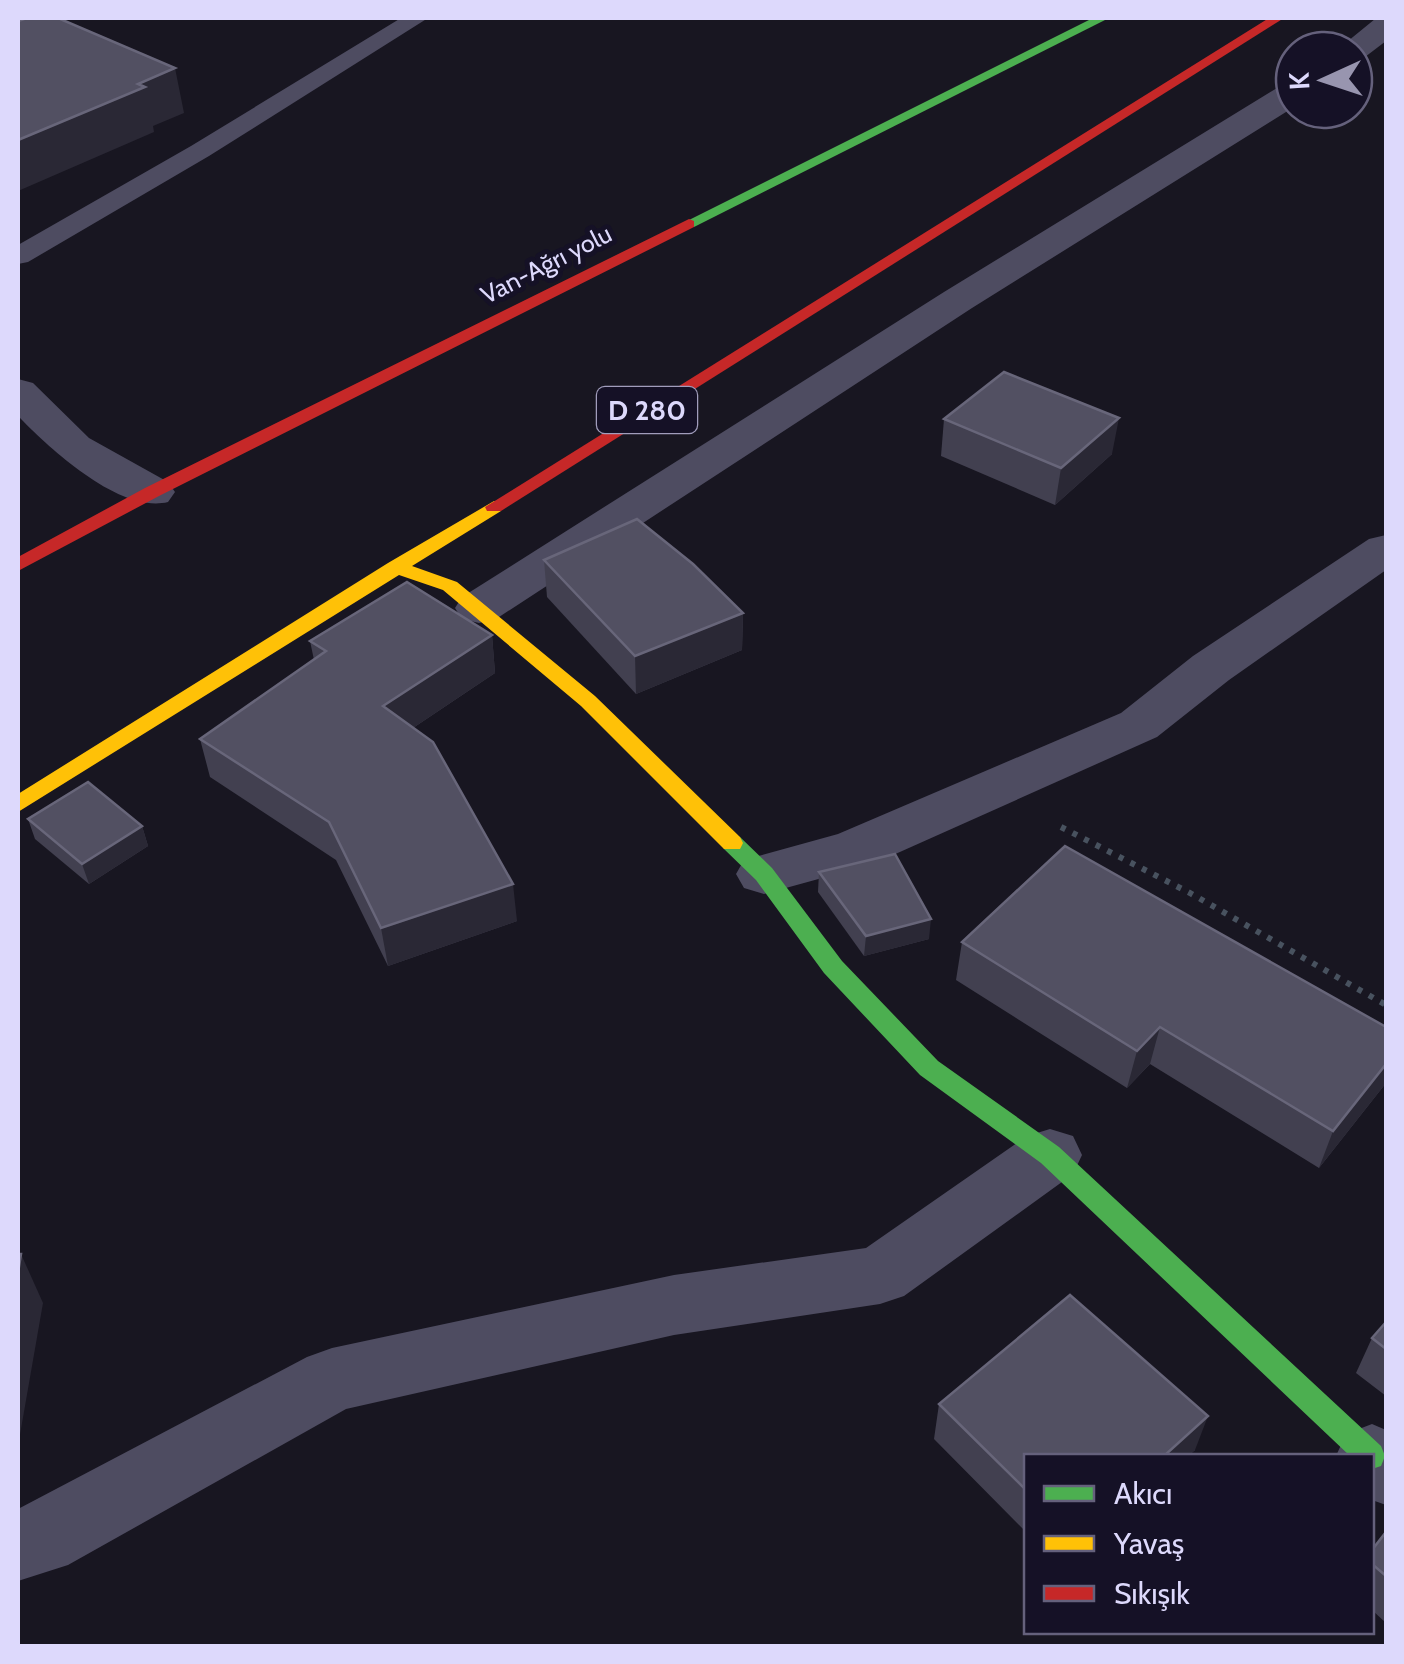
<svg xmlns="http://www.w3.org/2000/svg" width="1404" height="1664" viewBox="0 0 1404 1664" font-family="Cabin,sans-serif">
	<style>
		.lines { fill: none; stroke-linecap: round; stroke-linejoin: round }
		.path { stroke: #48525f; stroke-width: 6; stroke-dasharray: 5 8; stroke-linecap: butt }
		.lane { fill: #4e4c61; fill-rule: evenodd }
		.street { fill: #4e4c61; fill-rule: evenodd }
		.fast { fill: #4caf50; fill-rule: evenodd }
		.slow { fill: #ffc107; fill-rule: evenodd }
		.jam { fill: #c62828; fill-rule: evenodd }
		.wall { fill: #424050 }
		.shaded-wall { fill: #2a2835 }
		.building { fill: #525062; stroke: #68667a; stroke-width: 2.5 }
		.labels { text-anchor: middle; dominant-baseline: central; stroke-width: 10; stroke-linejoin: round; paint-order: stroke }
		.far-street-label { font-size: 25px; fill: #ddd9fc; stroke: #151126 }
		.shield { fill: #151126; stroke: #a19dbc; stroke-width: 2.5 }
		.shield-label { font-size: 28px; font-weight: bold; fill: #ddd9fc }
	</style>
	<rect width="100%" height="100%" fill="#181621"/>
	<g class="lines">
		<path class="path" d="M1061 827 1190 893 1386 1005"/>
		<path class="lane" d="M401 18H428L209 156 28 262 18 264V245L191 146Z"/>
		<g class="street">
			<path d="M1386 18V41L1365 57 1354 60V50H1337L1375 19Z"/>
			<path d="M1294 82V107L972 308 496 619 479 623 462 619 455 608 462 597 944 292 1282 85Z"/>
			<path d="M18 379 33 383 89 438 168 482 175 492 168 502C120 514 49 448 18 416Z"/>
			<path d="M1386 535V570L1229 680 1157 737 873 864 764 894 744 888 736 874 744 860 838 834 1121 713 1193 656 1369 539Z"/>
			<path d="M1050 1129 1073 1136 1082 1155 1073 1174 904 1296 880 1304 674 1335 346 1409 68 1565 18 1581V1509L307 1357 332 1348 674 1275 866 1248 1027 1136Z"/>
			<path d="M1372 1424 1386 1430V1505L1372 1500V1456H1336L1346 1434Z"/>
		</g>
		<g class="fast">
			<path d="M1093 18H1109L694 227 681 224Z"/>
			<path d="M732 835 740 837 772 868 842 961 938 1061 1059 1147 1381 1446 1385 1456 1381 1466 1372 1469V1456H1350L1041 1163 920 1075 824 973 756 880 724 849 721 843Z"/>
		</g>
		<path class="slow" d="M494 501 501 503V511L412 566 457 582 595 696 740 837 743 843 740 849H724L581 706 443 590 399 575 18 812V794L388 563Z"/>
		<g class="jam">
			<path d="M1269 18H1284L501 511H487L485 507Z"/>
			<path d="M689 219 694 221V227L159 496 18 571V557L145 488Z"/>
		</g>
	</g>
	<g class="wall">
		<path d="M944 419 1112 454 1055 505 941 456Z"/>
		<path d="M544 560 743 613 742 650 636 694 547 597Z"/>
		<path d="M492 635 495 673 413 728 517 921 388 966 336 860 210 777 200 739 314 660 310 641Z"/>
		<path d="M28 819 142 826 148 846 89 884 35 839Z"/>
		<path d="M819 872 929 939 864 956 818 892Z"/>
		<path d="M962 942 1386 1027V1083L1319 1168 1150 1064 1127 1088 956 980Z"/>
		<path d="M1386 1322V1396L1356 1373 1372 1338Z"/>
		<path d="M939 1404 1195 1450 1188 1456H1026V1532L934 1439Z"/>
		<path d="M1386 1532V1623L1372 1610V1550Z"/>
	</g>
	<g class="shaded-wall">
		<path d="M175 68 184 113 153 126 154 132 18 191V140L138 84Z"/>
		<path d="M1119 418 1112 454 1055 505 1061 468Z"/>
		<path d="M743 613 742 650 636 694 635 656Z"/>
		<path d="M492 635 495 673 389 744 383 706Z"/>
		<path d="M142 826 148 846 89 884 82 864Z"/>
		<path d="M513 884 517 921 388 966 381 928Z"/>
		<path d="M931 919 929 939 864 956 866 936Z"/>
		<path d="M1160 1027 1150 1064 1127 1088 1137 1051Z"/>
		<path d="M1386 1064V1083L1319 1168 1333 1131Z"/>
		<path d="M21 1254 43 1303 18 1446V1273Z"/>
		<path d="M1208 1416 1195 1450 1188 1456H1164Z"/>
	</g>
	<g class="building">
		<path d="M27 18H58L175 68 138 84 145 87 18 140V21Z"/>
		<path d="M1004 372 1119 418 1061 468 944 419Z"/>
		<path d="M637 519 693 564 743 613 635 656 544 560Z"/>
		<path d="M407 582 492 635 383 706 433 742 513 884 381 928 329 822 200 739 326 651 310 641Z"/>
		<path d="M88 782 142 826 82 864 28 819Z"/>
		<path d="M1065 846 1386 1027V1064L1333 1131 1160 1027 1137 1051 962 942Z"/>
		<path d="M895 854 931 919 866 936 819 872Z"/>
		<path d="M18 1254H21L18 1273Z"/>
		<path d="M1070 1295 1208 1416 1164 1456H1026V1490L939 1404Z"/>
		<path d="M1386 1322V1349L1372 1338Z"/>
		<path d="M1386 1532V1576L1372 1564V1550Z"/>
	</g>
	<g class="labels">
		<g class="far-street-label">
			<text transform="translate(546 264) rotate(-27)">Van-Ağrı yolu</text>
		</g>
		<rect class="shield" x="597" y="387" width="100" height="46" rx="8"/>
		<g class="shield-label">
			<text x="647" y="410">D 280</text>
		</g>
	</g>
	<rect width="1404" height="1664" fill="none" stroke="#ddd9fc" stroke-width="40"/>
	<rect x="1024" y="1454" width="350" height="180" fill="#151126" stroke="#65617c" stroke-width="2.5"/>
	<rect x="1044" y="1486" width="50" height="15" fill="#4caf50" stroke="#65617c" stroke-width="2.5"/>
	<text x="1114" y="1504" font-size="30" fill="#ddd9fc">Akıcı</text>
	<rect x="1044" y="1536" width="50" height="15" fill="#ffc107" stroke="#65617c" stroke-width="2.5"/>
	<text x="1114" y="1554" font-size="30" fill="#ddd9fc">Yavaş</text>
	<rect x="1044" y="1586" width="50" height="15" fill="#c62828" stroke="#65617c" stroke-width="2.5"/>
	<text x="1114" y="1604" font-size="30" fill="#ddd9fc">Sıkışık</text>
	<g transform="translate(1324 80) rotate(267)"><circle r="48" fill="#151126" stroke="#65617c" stroke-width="2.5"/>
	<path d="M0-8L18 38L0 25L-18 38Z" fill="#9895af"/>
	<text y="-15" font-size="28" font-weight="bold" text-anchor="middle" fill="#ddd9fc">K</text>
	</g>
</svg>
